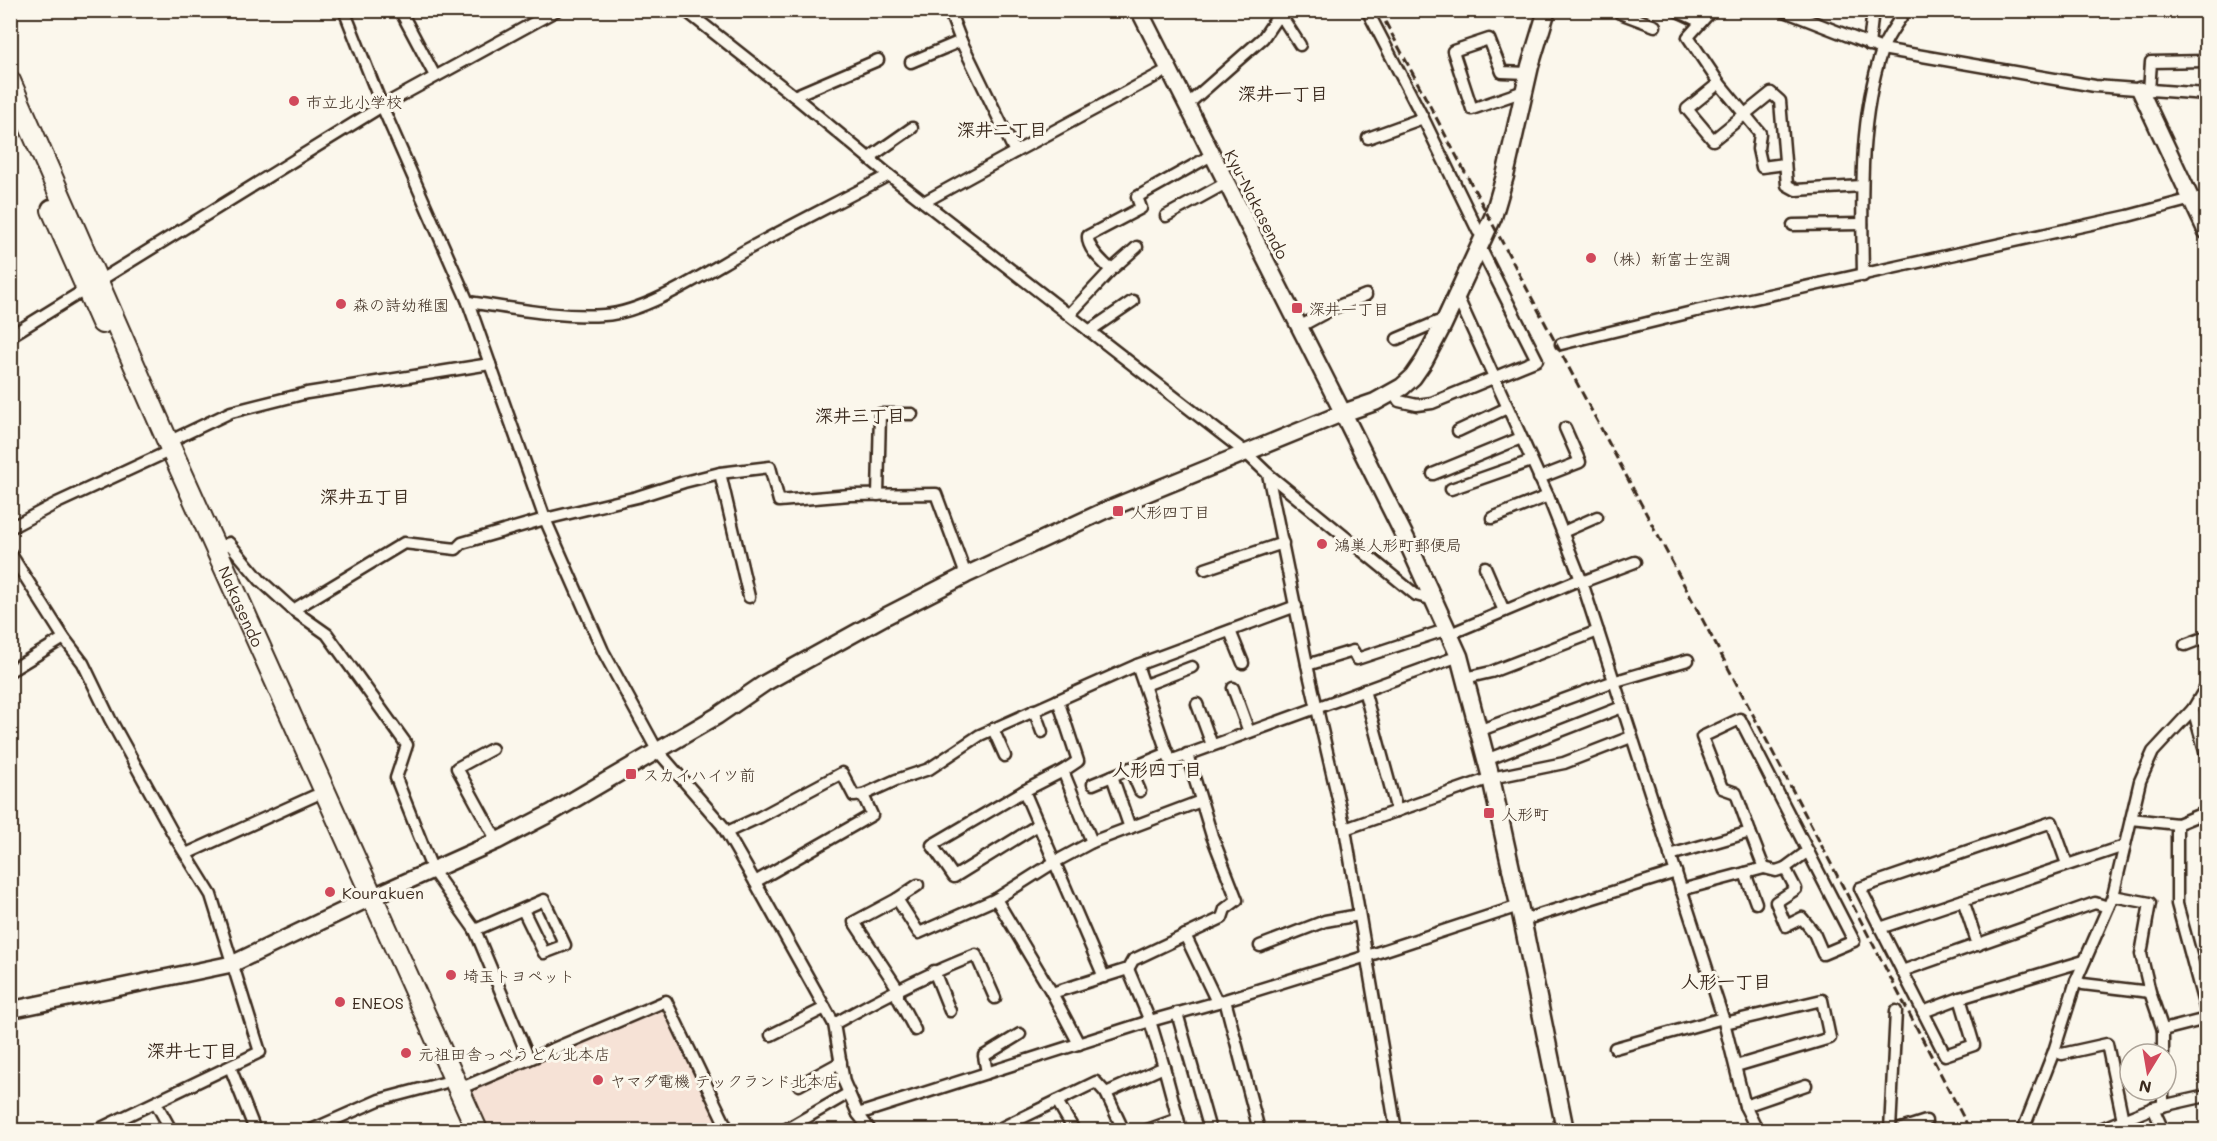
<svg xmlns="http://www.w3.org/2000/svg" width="2217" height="1141" viewBox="0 0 2217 1141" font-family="Mali,'Klee One',sans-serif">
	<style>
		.built { fill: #f6e2d6 }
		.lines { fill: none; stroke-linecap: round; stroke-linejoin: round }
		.street-casing { stroke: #3b2a1e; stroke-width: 15 }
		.secondary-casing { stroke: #3b2a1e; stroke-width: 20 }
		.primary-casing { stroke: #3b2a1e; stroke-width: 21 }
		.highway-casing { stroke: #3b2a1e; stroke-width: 24 }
		.street { stroke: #fbf7ec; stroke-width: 10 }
		.secondary { stroke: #fbf7ec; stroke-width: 15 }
		.primary { stroke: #fbf7ec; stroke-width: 16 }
		.highway { stroke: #fbf7ec; stroke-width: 20 }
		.rail { stroke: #3b2a1e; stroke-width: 3; stroke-dasharray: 9 4.5; stroke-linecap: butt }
		.poi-dot { fill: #d1495b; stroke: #fbf7ec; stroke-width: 2 }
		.labels { text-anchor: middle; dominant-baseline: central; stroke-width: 6; stroke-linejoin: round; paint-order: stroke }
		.poi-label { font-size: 16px; fill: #3b2a1e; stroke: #fbf7ec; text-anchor: start }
		.street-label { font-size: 16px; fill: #3b2a1e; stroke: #fbf7ec }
		.neighbourhood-label { font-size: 18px; font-weight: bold; fill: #3b2a1e; stroke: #fbf7ec }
	</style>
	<rect width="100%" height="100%" fill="#fbf7ec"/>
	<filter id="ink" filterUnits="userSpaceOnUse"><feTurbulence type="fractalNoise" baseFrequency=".0167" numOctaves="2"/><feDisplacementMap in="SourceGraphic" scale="12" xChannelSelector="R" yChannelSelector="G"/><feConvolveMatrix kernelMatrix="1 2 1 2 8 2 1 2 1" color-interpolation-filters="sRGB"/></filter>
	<g filter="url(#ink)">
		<path class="built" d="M666 1001 694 1070 722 1130H477L459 1089Z"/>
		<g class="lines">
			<defs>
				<g id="street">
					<path d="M344 10 382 106 468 302 545 519 603 651 657 750 722 825 755 882 834 1024 844 1082 858 1114 870 1130"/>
					<path d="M400 10 435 76"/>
					<path d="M685 10 794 96 889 175 1245 452 1268 474 1416 595 1434 600"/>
					<path d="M1367 10 1423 118 1478 231 1483 236"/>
					<path d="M1621 10 1620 13 1655 26"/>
					<path d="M1675 10 1701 22"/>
					<path d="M1712 10 1688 37 1719 83 1760 133 1758 149 1762 167 1785 164"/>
					<path d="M1782 10 1882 49 2095 86 2206 94"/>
					<path d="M1280 14 1300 45"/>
					<path d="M1869 45 1873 10"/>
					<path d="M911 62 961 41"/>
					<path d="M1719 83 1687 109 1713 140 1771 93 1780 101 1787 185 1796 190 1862 186"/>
					<path d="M1524 91 1472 109 1453 51 1489 39 1502 72 1528 73"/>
					<path d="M2149 91 2151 62 2206 61"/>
					<path d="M794 96 878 60"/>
					<path d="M1187 105 1263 38 1282 10"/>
					<path d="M1368 138 1423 118"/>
					<path d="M1015 152 1169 69"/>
					<path d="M869 158 912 128"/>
					<path d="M924 202 1015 152 961 41 949 10"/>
					<path d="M1166 216 1226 183"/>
					<path d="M1793 225 1862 224"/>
					<path d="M1111 270C1103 262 1087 249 1088 236L1141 208 1137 197 1212 155"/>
					<path d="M1863 276C1862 201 1858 122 1882 50 1887 36 1897 23 1906 10"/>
					<path d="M1455 298 1459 300 1548 496 1582 582 1723 1018 1745 1106 1757 1130"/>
					<path d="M468 302C512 308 558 318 604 315 648 312 708 271 748 249 794 224 842 200 889 175"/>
					<path d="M1069 315 1111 270 1137 247"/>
					<path d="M1299 327 1336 307 1366 295"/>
					<path d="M1089 331 1133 301"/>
					<path d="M10 336 382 106 557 10"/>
					<path d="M1397 339 1437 322 1443 325"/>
					<path d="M1561 344 1696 311 2128 216 2192 199H2206"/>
					<path d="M1394 393 1399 401 1417 405 1432 403 1537 360 1483 253 1478 247"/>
					<path d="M1458 431 1507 408"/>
					<path d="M168 442 231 412 307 393 490 364"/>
					<path d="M720 473 749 597"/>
					<path d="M1268 474 1309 674 1345 829 1396 1130"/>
					<path d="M1433 474 1521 438"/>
					<path d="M1539 478 1580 462 1565 428"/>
					<path d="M1451 489 1531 461"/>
					<path d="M878 495 880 414H912"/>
					<path d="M1492 518 1548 496"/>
					<path d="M10 528 57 503 163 454"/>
					<path d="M1563 532 1597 517"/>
					<path d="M216 549 229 543 260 580 293 610 404 543 456 549 462 543 545 519 637 497 684 482 720 473 770 467 779 501 850 495 936 494 966 575"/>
					<path d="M10 553 64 638 83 663 110 719 175 837 211 895 260 1052 97 1130"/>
					<path d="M1485 567 1504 611"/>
					<path d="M1205 569 1283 543"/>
					<path d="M1582 582 1635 562"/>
					<path d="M293 610 327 634 407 745 396 778 433 871 475 930 529 1059"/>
					<path d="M1230 631 1243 663"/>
					<path d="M1450 634 1581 579"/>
					<path d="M2185 645 2206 637"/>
					<path d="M1137 665 1170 761 1459 656"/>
					<path d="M1307 665 1353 651 1357 659 1448 629"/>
					<path d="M10 671 64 638"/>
					<path d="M1465 678 1491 672 1598 631"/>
					<path d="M1145 685 1192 667"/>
					<path d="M1233 688 1249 732"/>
					<path d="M1364 690 1397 811"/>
					<path d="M1197 704 1212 745"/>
					<path d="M2193 709 2206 755"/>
					<path d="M1034 710 1042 732"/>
					<path d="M993 729 1005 756"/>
					<path d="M1478 731 1609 683 1688 660"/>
					<path d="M492 749 457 768 497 841"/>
					<path d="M1486 760 1622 707"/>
					<path d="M1130 768 1140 791"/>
					<path d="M1063 771 1092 842"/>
					<path d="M1112 776 1130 828"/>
					<path d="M1093 784 1168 753"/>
					<path d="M1024 791 1063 771 1078 761 1058 700"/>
					<path d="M2131 819 2177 824 2206 812"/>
					<path d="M2177 824V904L2206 1011"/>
					<path d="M1038 825 954 877 932 845 1024 791 1104 977"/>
					<path d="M1345 829 1491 778 1564 763 1631 737"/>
					<path d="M727 832 760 817 842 773 854 796 863 795"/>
					<path d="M1750 832 1736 793 1722 788 1702 737 1740 719 1854 941 1823 954 1814 933 1802 918 1786 926 1776 902 1796 889 1785 868 1776 871 1764 868"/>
					<path d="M186 854 314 796"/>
					<path d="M1670 855 1750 832 1764 868 1681 890"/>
					<path d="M1785 868 1808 851"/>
					<path d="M1745 873 1756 903"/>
					<path d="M755 882 872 815 863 795 896 780 929 769 980 735 1137 665 1296 606"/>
					<path d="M2113 896 2150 903 2141 954 2150 992 2163 1030"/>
					<path d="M897 899 918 885"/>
					<path d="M996 899 1053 863 1092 842 1201 801"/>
					<path d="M1963 900 1978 945"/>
					<path d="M1523 920 1676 872"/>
					<path d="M1880 928 2124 846"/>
					<path d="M475 930 544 900 565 945 544 953 523 910"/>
					<path d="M1185 935 1217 1002"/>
					<path d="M1260 946 1325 921 1359 915"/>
					<path d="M934 971 950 1011"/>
					<path d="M1902 971 2095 903 2108 907"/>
					<path d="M2076 981 2083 984 2150 992"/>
					<path d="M1052 993 1128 969 1133 960 1222 918 1225 909 1237 900 1212 836 1187 754"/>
					<path d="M1960 998 1974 1045 1945 1055 1860 888 2052 822 2067 864"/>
					<path d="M1225 1000 1259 1130"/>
					<path d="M1923 1012 1960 998 2084 961"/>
					<path d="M1177 1013 1210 1130"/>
					<path d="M1725 1023 1822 1000 1830 1038 1736 1066"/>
					<path d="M834 1024C880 998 926 974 976 955L995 998"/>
					<path d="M915 1030 898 998V989L854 922 897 899 919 933 996 899 1052 993 1079 1044"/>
					<path d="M771 1035 825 1008"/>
					<path d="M1615 1048 1723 1018"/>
					<path d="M2054 1051 2062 1054 2107 1044 2123 1120"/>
					<path d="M2163 1054V1030L2206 1019"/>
					<path d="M230 1067 255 1130"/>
					<path d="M1164 1067 1181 1130"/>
					<path d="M987 1073 984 1056 1020 1034"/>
					<path d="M799 1085 841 1062"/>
					<path d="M459 1089 666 1001 728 1130"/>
					<path d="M1057 1101 1074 1130"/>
					<path d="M156 1103 171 1130"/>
					<path d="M1745 1106 1806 1085"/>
					<path d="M2163 1106V1090"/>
					<path d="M2153 1108 2163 1130"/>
					<path d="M858 1114 1150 1021 1225 1000 1367 956 1519 906"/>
					<path d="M10 1125 14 1130"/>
					<path d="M311 1130 379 1100 443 1083"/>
					<path d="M785 1130 849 1093"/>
					<path d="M997 1130 1096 1082 1106 1093"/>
					<path d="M1113 1130 1121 1125 1106 1093 1164 1067 1150 1021 1128 969"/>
					<path d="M1147 1130 1178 1119"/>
					<path d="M1890 1130 1896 1011"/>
					<path d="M1898 1130 1926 1121"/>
					<path d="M2023 1130 2054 1051 2076 981 2113 896 2140 781 2153 752 2193 709 2206 687"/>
					<path d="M2098 1130 2153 1108 2206 1096"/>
				</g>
				<g id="secondary">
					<path d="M2140 90 2206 231"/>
					<path d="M10 1010 232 964 372 897 497 841 551 813 717 716 765 683 886 616 966 575 1106 510 1343 413 1139 10"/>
				</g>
				<path id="primary" d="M1547 10 1530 66 1505 176 1493 217 1443 325 1424 361 1413 377 1402 387 1375 402 1343 413 1406 539 1459 656 1491 778 1521 914 1565 1130"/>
				<g id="highway">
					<path id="s1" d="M10 81 168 442 477 1130"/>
					<path d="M52 210 102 323"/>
				</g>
			</defs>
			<use href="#street" class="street-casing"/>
			<use href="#secondary" class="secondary-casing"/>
			<use href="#primary" class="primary-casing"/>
			<use href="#highway" class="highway-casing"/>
			<use href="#street" class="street"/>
			<use href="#secondary" class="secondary"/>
			<use href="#primary" class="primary"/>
			<use href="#highway" class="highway"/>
			<path class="rail" d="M1379 10 1768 743 1970 1130"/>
		</g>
	</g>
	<g class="poi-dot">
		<circle cx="294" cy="101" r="6"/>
		<circle cx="1591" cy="258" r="6"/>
		<circle cx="341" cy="304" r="6"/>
		<rect x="1291" y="302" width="12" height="12" rx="3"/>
		<rect x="1112" y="505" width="12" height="12" rx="3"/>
		<circle cx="1322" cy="544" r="6"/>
		<rect x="625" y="768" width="12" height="12" rx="3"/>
		<rect x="1483" y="807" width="12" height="12" rx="3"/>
		<circle cx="330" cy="892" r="6"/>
		<circle cx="451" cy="975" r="6"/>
		<circle cx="340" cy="1002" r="6"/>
		<circle cx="406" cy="1053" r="6"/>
		<circle cx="598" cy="1080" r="6"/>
	</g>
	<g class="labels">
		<g class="poi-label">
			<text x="306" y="101">市立北小学校</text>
			<text x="1603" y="258">（株）新富士空調</text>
			<text x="353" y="304">森の詩幼稚園</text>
			<text x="1309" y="308">深井一丁目</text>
			<text x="1130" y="511">人形四丁目</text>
			<text x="1334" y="544">鴻巣人形町郵便局</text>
			<text x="643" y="774">スカイハイツ前</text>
			<text x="1501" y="813">人形町</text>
			<text x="342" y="892">Kourakuen</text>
			<text x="463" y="975">埼玉トヨペット</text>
			<text x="352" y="1002">ENEOS</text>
			<text x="418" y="1053">元祖田舎っぺうどん北本店</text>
			<text x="610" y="1080">ヤマダ電機 テックランド北本店</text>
		</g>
		<g class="street-label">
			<text transform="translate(1257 204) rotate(63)">Kyu-Nakasendo</text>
			<text stroke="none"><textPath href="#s1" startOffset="574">Nakasendo</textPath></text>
		</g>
		<g class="neighbourhood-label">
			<text x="1283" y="93">深井一丁目</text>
			<text x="1002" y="129">深井二丁目</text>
			<text x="860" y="415">深井三丁目</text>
			<text x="365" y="496">深井五丁目</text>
			<text x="1157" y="769">人形四丁目</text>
			<text x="1726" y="981">人形一丁目</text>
			<text x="192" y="1050">深井七丁目</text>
		</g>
	</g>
	<rect width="2217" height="1141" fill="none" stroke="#fbf7ec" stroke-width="36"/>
	<rect x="18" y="18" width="2181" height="1105" fill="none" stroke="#3b2a1e" stroke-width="2" filter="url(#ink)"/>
	<g transform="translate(2148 1072) rotate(191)"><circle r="28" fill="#fbf7ec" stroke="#aea59a" stroke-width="1.5"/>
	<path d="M0-4.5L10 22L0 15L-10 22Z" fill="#d1495b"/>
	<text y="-9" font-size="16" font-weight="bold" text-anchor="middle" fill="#3b2a1e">N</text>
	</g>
</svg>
